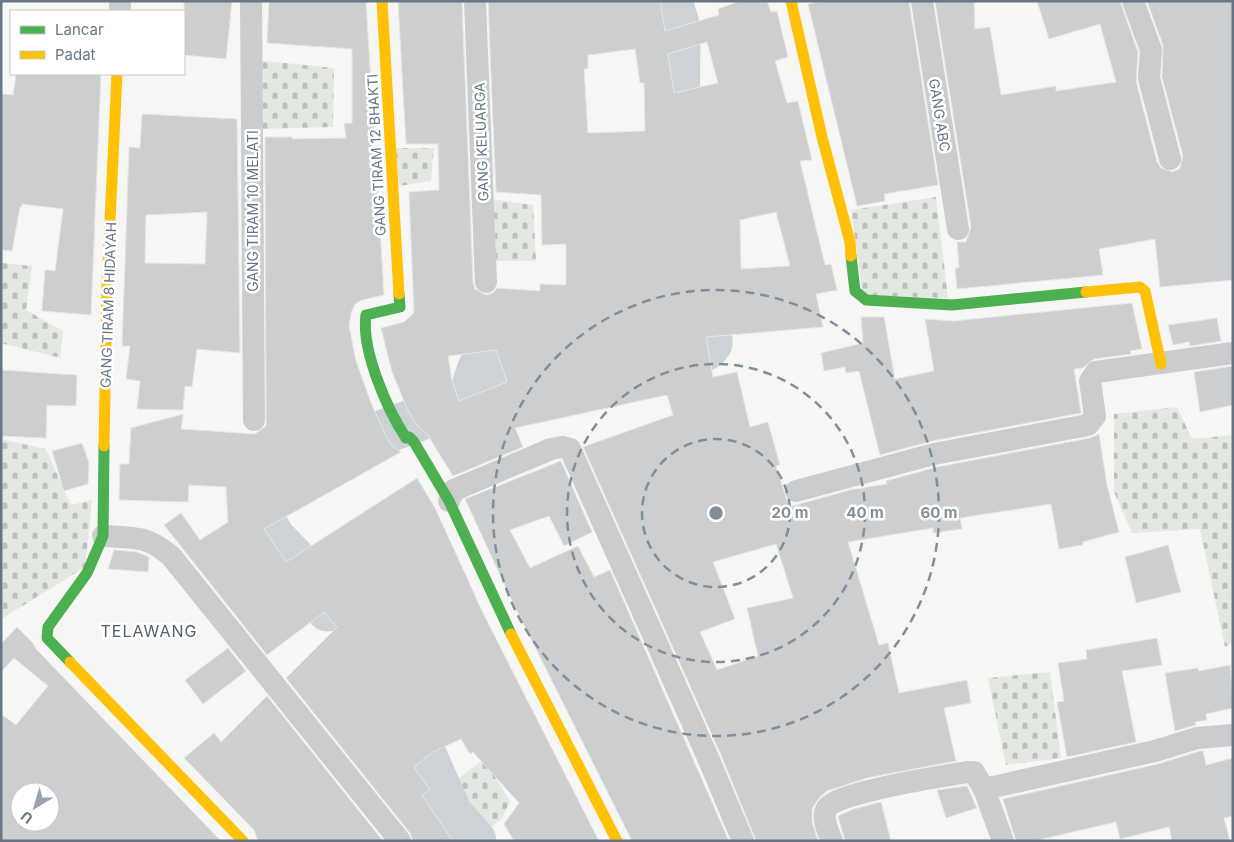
<svg xmlns="http://www.w3.org/2000/svg" width="1234" height="842" viewBox="0 0 1234 842" font-family="Inter,sans-serif">
	<style>
		.cemetery { fill: url(#cemetery-stones) }
		.lines { fill: none; stroke-linecap: round; stroke-linejoin: round }
		.river { stroke: #ccd2d6; stroke-width: 45 }
		.building { fill: #cdcecf; stroke: #e6e6e5; fill-rule: evenodd }
		.street { stroke: #cbcccd; stroke-width: 22 }
		.fast { stroke: #4caf50; stroke-width: 11 }
		.slow { stroke: #ffc107; stroke-width: 11 }
		.ring { fill: none; stroke: #828f9a; stroke-width: 2.5; stroke-dasharray: 9 6 }
		.labels { text-anchor: middle; dominant-baseline: central; stroke-width: 5; stroke-linejoin: round; paint-order: stroke }
		.street-label { font-size: 14px; fill: #677684; stroke: #fff }
		.quarter-label { font-size: 16px; letter-spacing: 1px; fill: #55606a; stroke: #fff }
		.centre { fill: #828f9a; stroke: #fff; stroke-width: 2.5 }
		.ring-label { font-size: 15px; text-anchor: middle; font-weight: bold; fill: #828f9a; stroke: #fff; stroke-width: 5; stroke-linejoin: round; paint-order: stroke }
	</style>
	<defs>
		<pattern id="cemetery-stones" width="16" height="16" patternUnits="userSpaceOnUse" patternTransform="scale(1.25)"><rect width="16" height="16" fill="#e4e8e3"/><path d="M2 7V4a2 2 0 0 1 4 0v3zM10 15v-3a2 2 0 0 1 4 0v3z" fill="#bdc1be"/></pattern>
	</defs>
	<rect width="100%" height="100%" fill="#f6f6f5"/>
	<g class="cemetery">
		<path d="M257 60 334 68 333 127 260 129Z"/>
		<path d="M393 148H434L431 181 399 186Z"/>
		<path d="M936 197 948 298 863 295 851 210Z"/>
		<path d="M490 199 533 205 536 261H492Z"/>
		<path d="M1 263 32 266 26 310 63 331 60 358 1 343Z"/>
		<path d="M1177 407 1192 439 1233 435V642L1225 647 1200 529 1132 533 1114 492V414Z"/>
		<path d="M1 439 46 449 71 505 92 500 85 567 3 618Z"/>
		<path d="M1050 672 1061 758 1006 765 988 678Z"/>
		<path d="M484 759 510 801 502 819 481 834 448 786Z"/>
	</g>
	<g class="lines">
		<g class="river">
			<path d="M670 1 678 28 677 154"/>
			<path d="M648 356 706 348 710 343 706 286 701 275"/>
			<path d="M328 609 300 566 273 538 259 515 265 484 275 464 307 460 454 406 471 395 480 368 523 359 537 363H562"/>
			<path d="M392 707 426 759 450 814 474 841"/>
		</g>
	</g>
	<g class="building">
		<path d="M184 1H232L226 59 184 55Z"/>
		<path d="M269 1H366L384 295 362 300 355 304 351 313 349 326 356 361 371 403 387 438 393 447 401 452 264 529 286 562 417 478 435 508 484 615 599 841H514L504 824 519 803 473 752 470 754 461 739 433 752 414 767 430 790 422 795 453 841H413L410 833 286 678 337 627 324 612 267 655 164 525 181 513 200 540 228 522 226 487 189 485 188 502 119 500 120 464H129L131 428 183 414 181 429 255 434 266 426 265 137H292V139L346 138 344 124 352 123V49L267 43Z"/>
		<path d="M398 1H462L473 283 475 289 486 295 493 293 497 288 540 291V284L566 285V244L542 245 541 195 496 192 488 1H660L665 31 719 15 718 9 740 1H767L771 12 777 11 788 57 775 61 787 103 798 101 812 160 800 161 825 265 831 264 837 290 816 294 823 327 706 337 713 377 737 372 750 427 768 422 780 465 776 466 789 507 850 490 887 484 886 481 937 467 1090 438 1099 434 1107 485 1119 532 1083 542V545L1059 549 1051 504 960 518 962 529 933 533V528L848 542 879 645 888 643 899 693 967 680 971 703 944 708 956 761 867 778 827 791 819 798 812 809V822L818 841H756L721 755 583 447 673 415 667 395 515 428 523 447 453 476 427 434 415 423 407 408 392 372 381 328 404 322 414 313 409 192 439 190 438 144H406ZM707 42 718 83 674 93 668 54ZM635 49 640 83H644L645 131 588 133 584 69H588V55ZM776 212 790 266 741 269 740 220ZM496 350 507 382 459 401 452 381 448 356ZM776 544 793 598 747 608 758 656 717 670 700 632 735 619 713 562Z"/>
		<path d="M822 1H909L938 185 884 194 885 201 857 206 808 4Z"/>
		<path d="M935 1H974L975 29 990 27 1001 95 1056 86V91L1116 82 1100 24 1049 39 1037 1H1120L1138 52 1136 81 1157 162 1161 168 1173 172 1180 168 1183 156 1162 77 1163 45 1147 1H1233V280L1160 287 1155 239 1099 249 1103 275 957 289 955 268H959L957 242H966L971 227Z"/>
		<path d="M16 74H101L91 315 42 311 45 270 55 271 63 209 22 204V207H20L12 251 1 250V94L13 95Z"/>
		<path d="M142 114 237 119 240 353 197 349 192 387 185 386 183 410 137 409 140 381 126 379 130 346H122L129 147 140 148ZM207 212 205 264 145 263 146 215Z"/>
		<path d="M1132 303 1142 349 1130 351 1131 354 1094 359 1083 368 1074 369 1081 413 932 441 880 455 859 371 846 373 845 367 824 371 821 353 863 343 861 317H884L895 379 934 371 925 319 953 321Z"/>
		<path d="M1217 318 1221 341 1190 346 1189 342 1173 345 1168 325Z"/>
		<path d="M1233 366V405L1200 412 1194 372Z"/>
		<path d="M1 370 77 375 76 406 47 405 46 438 1 436Z"/>
		<path d="M82 443 89 463 88 484 64 491 52 451Z"/>
		<path d="M561 461 592 532 564 546 549 516 510 530 530 568 578 546 594 577 610 570 729 841H632L512 601 465 499Z"/>
		<path d="M1168 545 1181 592 1136 603 1125 557Z"/>
		<path d="M114 550 137 552 149 557 148 572 108 569Z"/>
		<path d="M17 627 32 642 36 649 221 841H1V714L16 725 48 686 14 658 1 672V644ZM20 792H50V822H20Z"/>
		<path d="M1157 638 1162 665 1122 671 1136 742 1067 757 1057 702 1064 701 1058 663 1087 659 1086 650Z"/>
		<path d="M228 648 246 671 203 704 185 680Z"/>
		<path d="M1230 665 1233 708 1206 714 1207 720 1195 722 1196 725 1175 731 1165 673 1198 668 1199 671Z"/>
		<path d="M267 696 383 841H258L254 830 184 758 214 733 221 742Z"/>
		<path d="M1200 751H1203L1206 765 1233 758V816L1224 818 1230 841H1172L1169 827 1120 839 1116 822 1034 841H1016L1003 799 1158 764Z"/>
		<path d="M967 786 977 808 946 818 937 790Z"/>
		<path d="M881 802 891 841H845L838 816 854 809Z"/>
	</g>
	<g class="lines">
		<g class="street">
			<path d="M251 1 254 420"/>
			<path d="M475 1 486 282"/>
			<path d="M922 1 958 229"/>
			<path d="M1133 1 1151 50 1149 78 1170 159"/>
			<path d="M120 11V1"/>
			<path d="M796 491 934 454 1088 425 1095 416 1090 381 1096 372 1233 353"/>
			<path d="M449 501 454 490 551 449 562 447 570 449 709 760 743 841"/>
			<path d="M103 536C135 538 146 535 171 556L400 841"/>
			<path d="M832 841C828 831 821 817 827 808 837 792 945 776 968 772H974L984 789"/>
			<path d="M1003 841 984 789 1155 751 1197 738 1233 735"/>
		</g>
		<g class="fast">
			<path d="M851 256 855 291 866 300 952 305 1086 292"/>
			<path d="M399 294 400 307 366 315C361 350 387 409 406 438L409 437 414 442 449 501 511 634"/>
			<path d="M70 662 47 638 48 627 87 573 103 536 104 446"/>
		</g>
		<g class="slow">
			<path d="M382 1 399 294"/>
			<path d="M791 1 822 137 850 242 851 256"/>
			<path d="M1086 292 1140 287 1145 291 1161 364"/>
			<path d="M104 446 107 284 117 74"/>
			<path d="M511 634 617 841"/>
			<path d="M70 662 243 841"/>
		</g>
	</g>
	<g class="ring">
		<circle cx="716" cy="513" r="74"/>
		<circle cx="716" cy="513" r="149"/>
		<circle cx="716" cy="513" r="223"/>
	</g>
	<g class="labels">
		<g class="street-label">
			<text transform="translate(940 115) rotate(81)">GANG ABC</text>
			<text transform="translate(481 142) rotate(-92)">GANG KELUARGA</text>
			<text transform="translate(376 155) rotate(-93)">GANG TIRAM 12 BHAKTI</text>
			<text transform="translate(252 211) rotate(-90)">GANG TIRAM 10 MELATI</text>
			<text transform="translate(108 305) rotate(-88)">GANG TIRAM 8 HIDAYAH</text>
		</g>
		<g class="quarter-label">
			<text x="149" y="631">TELAWANG</text>
		</g>
	</g>
	<circle cx="716" cy="513" r="8" class="centre"/>
	<g class="ring-label">
		<text x="790" y="518">20 m</text>
		<text x="865" y="518">40 m</text>
		<text x="939" y="518">60 m</text>
	</g>
	<rect width="1234" height="842" fill="none" stroke="#677684" stroke-width="5"/>
	<rect x="10" y="10" width="175" height="65" fill="#ffffff" stroke="#c2c8ce"/>
	<rect x="20" y="26" width="25" height="8" fill="#4caf50" stroke="#c2c8ce"/>
	<text x="55" y="35" font-size="15" fill="#677684">Lancar</text>
	<rect x="20" y="51" width="25" height="8" fill="#ffc107" stroke="#c2c8ce"/>
	<text x="55" y="60" font-size="15" fill="#677684">Padat</text>
	<g transform="translate(35 807) rotate(218)"><circle r="24" fill="#ffffff" stroke="#c2c8ce"/>
	<path d="M0-4L9 19L0 12L-9 19Z" fill="#99a3ac"/>
	<text y="-8" font-size="14" font-weight="bold" text-anchor="middle" fill="#677684">U</text>
	</g>
</svg>
